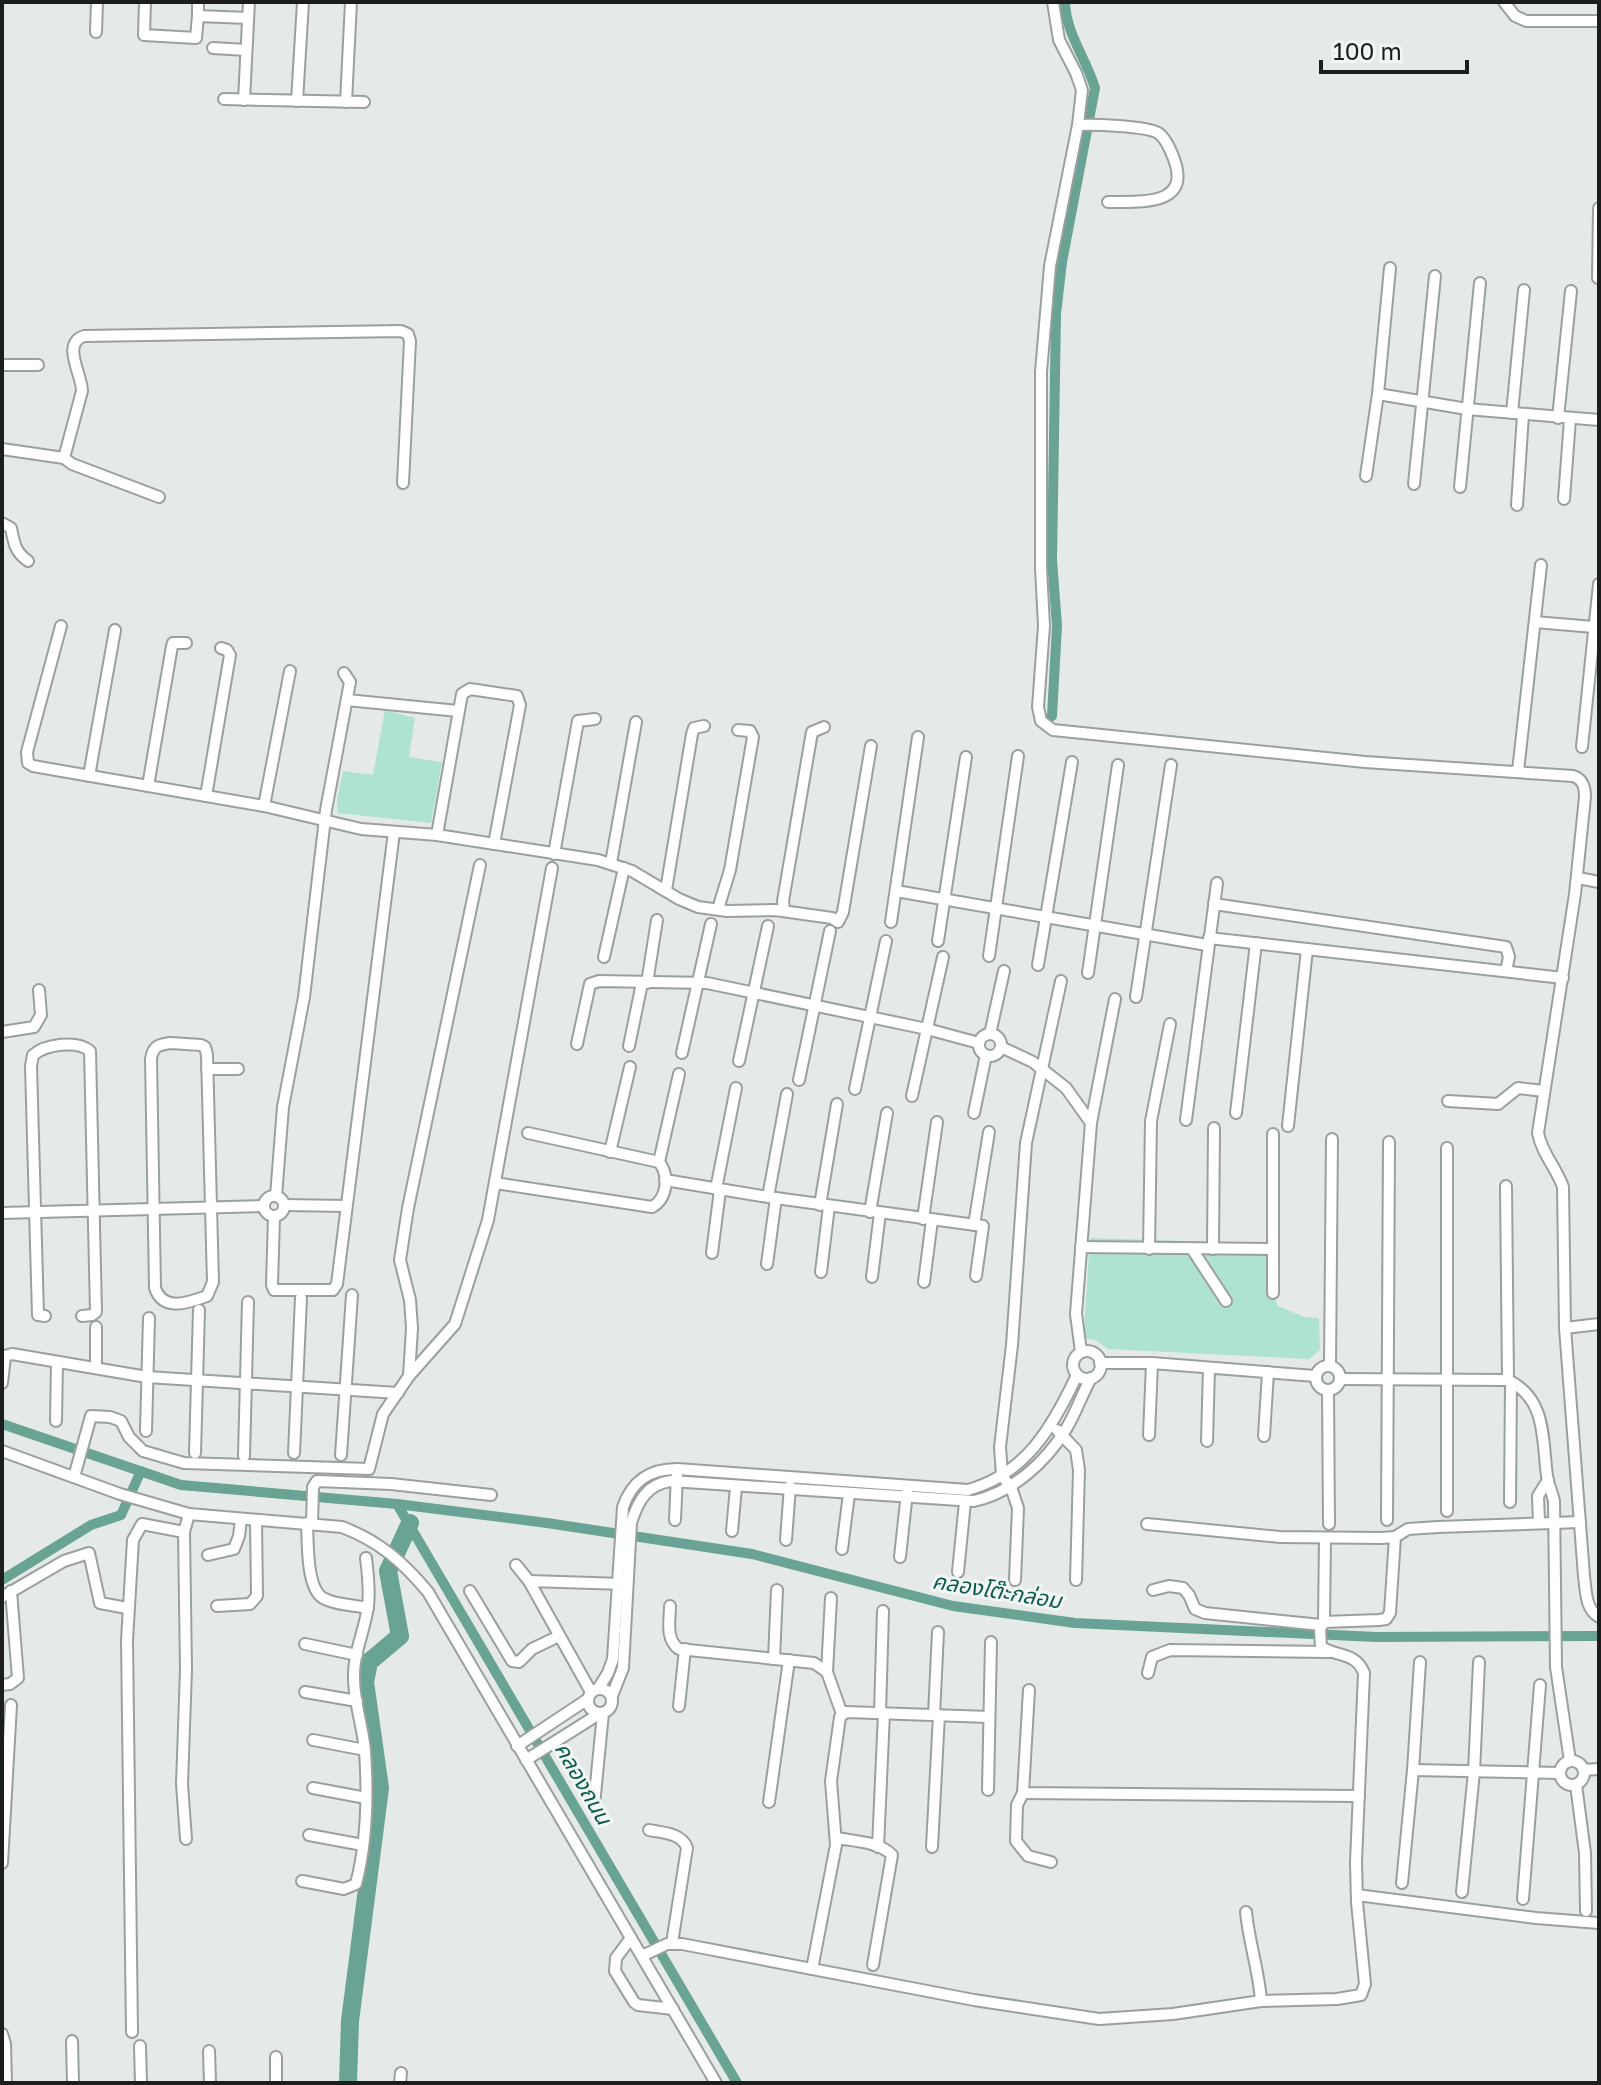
<svg xmlns="http://www.w3.org/2000/svg" width="1601" height="2085" viewBox="0 0 1601 2085" font-family="'Golos Text','Noto Sans Thai',sans-serif">
	<style>
		.green { fill: #aee2d3 }
		.lines { fill: none; stroke-linecap: round; stroke-linejoin: round }
		.canal { stroke: #69a393; stroke-width: 10 }
		.river { stroke: #69a393; stroke-width: 18 }
		.minor-casing { stroke: #9ba09e; stroke-width: 14 }
		.minor { stroke: #fff; stroke-width: 10 }
		.labels { text-anchor: middle; dominant-baseline: central; stroke-width: 6; stroke-linejoin: round; paint-order: stroke }
		.water-label { font-size: 22px; font-style: italic; fill: #095a4b; stroke: #f2f7f6 }
	</style>
	<rect width="100%" height="100%" fill="#e5eae8"/>
	<g class="green">
		<path d="M385 710 415 718 409 757 442 762 431 823 338 813 337 800 343 771 373 775Z"/>
		<path d="M1090 1238 1272 1244V1292L1278 1306 1304 1317 1319 1318 1320 1350 1309 1359 1108 1349 1097 1341 1086 1338 1084 1330Z"/>
	</g>
	<g class="lines">
		<g class="canal">
			<path d="M1052 716 1057 626 1052 560 1056 314 1062 262 1095 88C1086 58 1066 34 1065 2"/>
			<path d="M2 1424 181 1485 397 1504 547 1523 752 1554 953 1606 1075 1623 1376 1637 1599 1636"/>
			<path d="M397 1504 737 2083"/>
			<path d="M2 1580 91 1525 121 1515 141 1471"/>
		</g>
		<path class="river" d="M348 2083 350 2021 380 1788 365 1682 369 1662 400 1636 388 1571 410 1523"/>
		<defs>
			<g id="minor">
				<path d="M145 2 144 35 196 38 198 16"/>
				<path d="M198 2V16L248 18"/>
				<path d="M1053 2 1059 40 1076 73 1082 90 1078 125 1050 266 1041 372V568L1044 626 1038 707 1041 721 1053 730 1365 762 1573 776C1583 779 1585 787 1585 797L1575 894 1538 1133C1542 1154 1556 1167 1563 1187L1565 1328 1584 1576C1586 1590 1585 1609 1599 1617"/>
				<path d="M1504 2 1515 16 1526 21H1599"/>
				<path d="M96 32 97 2"/>
				<path d="M213 48 246 50"/>
				<path d="M224 99 364 102"/>
				<path d="M244 100 249 2"/>
				<path d="M297 101 303 2"/>
				<path d="M346 102 351 2"/>
				<path d="M1078 125C1092 124 1147 126 1158 133 1166 138 1171 151 1174 159 1192 208 1137 201 1108 202"/>
				<path d="M1598 278 1599 208"/>
				<path d="M2 365H38"/>
				<path d="M1378 394 1467 409 1599 420"/>
				<path d="M1512 413 1524 290"/>
				<path d="M1558 418 1571 291"/>
				<path d="M2 449 64 458 82 391C82 374 61 344 84 336L401 331 408 334 410 341 403 483"/>
				<path d="M64 458 72 464 159 497"/>
				<path d="M1366 476 1378 394 1390 268"/>
				<path d="M1414 484 1435 276"/>
				<path d="M1460 487 1480 283"/>
				<path d="M1564 499 1570 419"/>
				<path d="M1517 505 1523 415"/>
				<path d="M2 523 11 528C14 543 15 552 28 561"/>
				<path d="M1535 622 1594 627"/>
				<path d="M61 626 27 752 28 763 33 766 264 806 361 829 437 835 598 860 632 871 679 899 698 907 727 911 775 910 832 918 838 922 843 912 871 746"/>
				<path d="M347 700 458 711"/>
				<path d="M1582 747 1599 584"/>
				<path d="M1518 771 1541 565"/>
				<path d="M89 776 115 630"/>
				<path d="M148 786 172 646 173 643H186"/>
				<path d="M206 796 230 655 227 650 221 648"/>
				<path d="M264 806 290 671"/>
				<path d="M437 835 462 694 470 689 517 696 520 705 494 844"/>
				<path d="M554 854 578 721 595 719"/>
				<path d="M611 863 636 722"/>
				<path d="M1578 878 1599 882"/>
				<path d="M666 890 692 734 694 728 704 726"/>
				<path d="M896 891 1207 945"/>
				<path d="M1214 904 1506 947 1509 957 1506 971"/>
				<path d="M718 909 730 870 753 737 750 731 738 730"/>
				<path d="M784 911 783 901 812 732 824 727"/>
				<path d="M891 922 918 737"/>
				<path d="M1209 938 1563 978"/>
				<path d="M938 941 966 757"/>
				<path d="M989 956 1018 756"/>
				<path d="M604 957 624 868"/>
				<path d="M1038 965 1072 762"/>
				<path d="M1088 973 1118 765"/>
				<path d="M647 983 657 920"/>
				<path d="M1136 997 1171 765"/>
				<path d="M2 1032 34 1027 41 1015 39 990"/>
				<path d="M990 1034 1004 971"/>
				<circle cx="990" cy="1045" r="11"/>
				<path d="M170 1043 201 1045 205 1047 207 1055 213 1282 207 1296C188 1303 163 1312 155 1288L151 1059C153 1046 158 1045 170 1043Z"/>
				<path d="M577 1044 590 984 599 981 707 983 927 1029 979 1043"/>
				<path d="M629 1046 642 983"/>
				<path d="M1001 1047 1033 1062 1066 1088 1091 1123 1076 1314 1081 1352"/>
				<path d="M682 1053 711 924"/>
				<path d="M739 1061 768 926"/>
				<path d="M207 1069H238"/>
				<path d="M799 1080 830 931"/>
				<path d="M855 1089 886 941"/>
				<path d="M912 1096 943 957"/>
				<path d="M1448 1101 1498 1104 1518 1088 1544 1091"/>
				<path d="M974 1113 986 1055"/>
				<path d="M1236 1113 1256 943"/>
				<path d="M1186 1120 1217 883"/>
				<path d="M1091 1123 1115 999"/>
				<path d="M1288 1126 1307 949"/>
				<path d="M1273 1134V1293"/>
				<path d="M610 1152 630 1067"/>
				<path d="M659 1162 679 1074"/>
				<path d="M665 1180 768 1197 983 1226 976 1276"/>
				<path d="M495 1183 652 1207C667 1199 670 1176 659 1162L528 1133"/>
				<path d="M1506 1186 1508 1380"/>
				<path d="M716 1189 736 1088"/>
				<circle cx="274" cy="1206" r="10"/>
				<path d="M276 1196 283 1107 304 997 326 810 350 682 344 673"/>
				<path d="M768 1197 787 1094"/>
				<path d="M284 1205 346 1206"/>
				<path d="M820 1205 837 1104"/>
				<path d="M870 1212 887 1113"/>
				<path d="M2 1213 263 1206"/>
				<path d="M274 1217 272 1285 274 1290H333L337 1284 394 832"/>
				<path d="M923 1219 937 1122"/>
				<path d="M974 1225 989 1132"/>
				<path d="M1081 1247 1273 1249"/>
				<path d="M1149 1249 1151 1121 1170 1024"/>
				<path d="M1192 1249 1226 1301"/>
				<path d="M1213 1249 1214 1128"/>
				<path d="M712 1253 720 1190"/>
				<path d="M767 1264 776 1198"/>
				<path d="M821 1272 829 1206"/>
				<path d="M872 1277 880 1213"/>
				<path d="M924 1282 932 1220"/>
				<path d="M45 1316 38 1315 31 1066 33 1055C46 1044 77 1040 90 1051L96 1312 92 1315 82 1316"/>
				<path d="M96 1327V1368"/>
				<path d="M1565 1328 1599 1324"/>
				<circle cx="1087" cy="1365" r="14"/>
				<path d="M1100 1363H1152L1315 1376"/>
				<path d="M1330 1365 1332 1139"/>
				<circle cx="1328" cy="1378" r="12"/>
				<path d="M409 1376 412 1328 410 1300 400 1260 408 1208 480 865"/>
				<path d="M1340 1379 1508 1380C1547 1399 1542 1439 1547 1476 1548 1484 1552 1492 1554 1501L1556 1667 1570 1761"/>
				<path d="M2 1383 5 1356 12 1354 147 1377 398 1393"/>
				<path d="M1328 1390 1329 1524"/>
				<path d="M56 1421 57 1362"/>
				<path d="M1057 1430 1076 1450 1079 1470 1076 1580"/>
				<path d="M146 1431 149 1318"/>
				<path d="M1149 1435 1152 1363"/>
				<path d="M1264 1436 1268 1372"/>
				<path d="M1207 1441 1209 1368"/>
				<path d="M2 1451 120 1494 189 1514 342 1527C379 1541 403 1562 428 1592L716 2083"/>
				<path d="M195 1453 199 1310"/>
				<path d="M294 1453 301 1298"/>
				<path d="M341 1455 352 1295"/>
				<path d="M244 1456 248 1302"/>
				<path d="M74 1477 91 1416 110 1417 121 1421 129 1437 143 1451 184 1463 369 1469 383 1414 409 1376 455 1324 488 1220 552 868"/>
				<path d="M1510 1502 1511 1382"/>
				<path d="M1447 1511V1148"/>
				<path d="M675 1520 677 1474"/>
				<path d="M1387 1520 1389 1142"/>
				<path d="M1539 1522 1538 1496 1548 1480"/>
				<path d="M307 1523C308 1541 306 1588 323 1598 335 1605 354 1605 368 1608"/>
				<path d="M312 1524 313 1487 317 1481 391 1484 491 1495"/>
				<path d="M1147 1524 1280 1537 1381 1538 1395 1537 1408 1529 1438 1527 1580 1522"/>
				<path d="M732 1531 736 1487"/>
				<path d="M786 1540 790 1486"/>
				<path d="M842 1549 849 1494"/>
				<path d="M208 1555 234 1549 239 1536 241 1519"/>
				<path d="M900 1557 907 1492"/>
				<path d="M516 1565 529 1581"/>
				<path d="M958 1572 965 1502"/>
				<path d="M1015 1580 1018 1508 1012 1490 1002 1475 1000 1447 1012 1345 1026 1143 1061 981"/>
				<path d="M1153 1590 1169 1586 1183 1588 1189 1595 1195 1609 1205 1613 1321 1625"/>
				<path d="M470 1591 512 1661 519 1662 532 1649 559 1636"/>
				<path d="M2 1597 64 1561 89 1553 100 1603 127 1608"/>
				<path d="M831 1598 827 1672 842 1714"/>
				<path d="M217 1606 250 1604 257 1596 256 1521"/>
				<path d="M670 1606C670 1621 665 1639 679 1649L814 1663 827 1672"/>
				<path d="M1324 1622 1325 1538"/>
				<path d="M305 1644 357 1655"/>
				<path d="M774 1659 777 1590"/>
				<path d="M1148 1673 1152 1657 1170 1650 1329 1652"/>
				<path d="M2 1685 10 1684 18 1678 11 1591"/>
				<circle cx="600" cy="1701" r="12"/>
				<path d="M598 1689 608 1673 613 1659 623 1507C632 1481 649 1469 677 1469L968 1490C1026 1474 1053 1426 1077 1375"/>
				<path d="M1029 1690 1023 1793 1359 1796"/>
				<path d="M305 1692 357 1701"/>
				<path d="M591 1692 529 1581 624 1584"/>
				<path d="M612 1696 623 1668 631 1523C638 1501 647 1484 671 1481L974 1501C1013 1492 1046 1462 1066 1429 1076 1413 1082 1394 1091 1378"/>
				<path d="M679 1706 685 1649"/>
				<path d="M880 1713 883 1611"/>
				<path d="M934 1715 938 1632"/>
				<path d="M313 1740 365 1750"/>
				<path d="M517 1746 588 1699"/>
				<path d="M526 1760 599 1714"/>
				<circle cx="1572" cy="1773" r="12"/>
				<path d="M1413 1770 1559 1773"/>
				<path d="M1584 1770 1599 1769"/>
				<path d="M1576 1785 1585 1853 1586 1911"/>
				<path d="M313 1788 366 1798"/>
				<path d="M988 1790 991 1642"/>
				<path d="M1023 1793 1017 1805 1016 1841 1028 1856 1051 1862"/>
				<path d="M769 1802 789 1660"/>
				<path d="M594 1805 603 1713"/>
				<path d="M649 1830C663 1833 682 1833 687 1848L672 1943"/>
				<path d="M309 1835 363 1845"/>
				<path d="M837 1838C854 1841 880 1842 892 1855L873 1965"/>
				<path d="M186 1839 182 1784 186 1670 184 1532 189 1514"/>
				<path d="M878 1847 884 1713"/>
				<path d="M932 1847 939 1715"/>
				<path d="M2 1863 11 1705"/>
				<path d="M302 1881 344 1889 356 1884C367 1842 368 1795 365 1751 363 1727 354 1702 354 1678 353 1654 365 1630 368 1606 370 1590 368 1574 366 1558"/>
				<path d="M1402 1883 1413 1770 1420 1662"/>
				<path d="M1462 1892 1474 1772 1479 1662"/>
				<path d="M1357 1895 1536 1918 1599 1923"/>
				<path d="M1523 1899 1540 1685"/>
				<path d="M1246 1912C1249 1943 1259 1971 1261 2001"/>
				<path d="M631 1938 616 1958 615 1971 634 2002 638 2005 673 2009"/>
				<path d="M642 1956 667 1944H682L974 2000 1099 2019 1173 2014 1261 2001 1337 1999 1361 1995 1365 1984 1357 1902 1356 1862 1364 1673C1356 1652 1337 1657 1321 1647L1320 1629 1324 1622 1379 1620 1386 1619 1390 1613 1395 1537"/>
				<path d="M812 1969 836 1845 831 1781 840 1717 846 1712 989 1717"/>
				<path d="M132 2032 127 1640 133 1540 142 1524 184 1532"/>
				<path d="M2 2034 5 2044 6 2083"/>
				<path d="M72 2041 73 2083"/>
				<path d="M140 2046 141 2083"/>
				<path d="M209 2051 210 2083"/>
				<path d="M276 2057V2083"/>
				<path d="M400 2083 401 2073"/>
			</g>
		</defs>
		<use href="#minor" class="minor-casing"/>
		<use href="#minor" class="minor"/>
	</g>
	<g class="labels">
		<g class="water-label">
			<text transform="translate(997 1590) rotate(9)">คลองโต๊ะกล่อม</text>
			<text transform="translate(584 1783) rotate(60)">คลองถนน</text>
		</g>
	</g>
	<rect width="1601" height="2085" fill="none" stroke="#1c1e1d" stroke-width="8"/>
	<path d="M1321 60v12h146v-12" fill="none" stroke="#1c1e1d" stroke-width="4"/>
	<text x="1333" y="60" font-size="24" fill="#1c1e1d" stroke="#f2f7f6" stroke-width="6" paint-order="stroke">100 m</text>
</svg>
